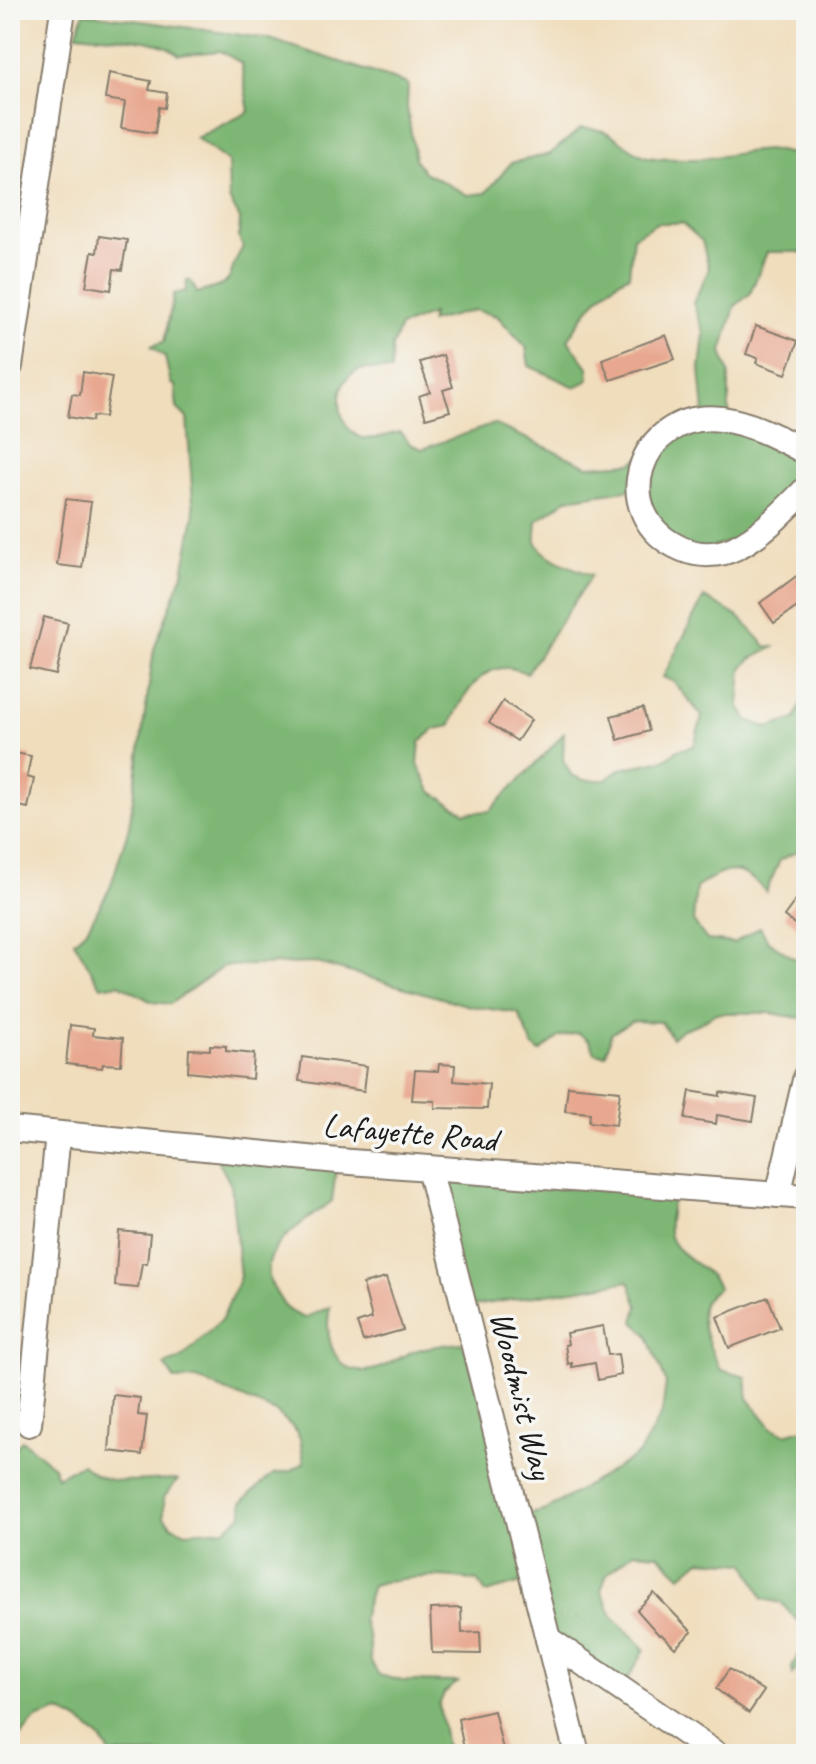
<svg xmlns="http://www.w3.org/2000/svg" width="816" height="1764" viewBox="0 0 816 1764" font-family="Caveat,sans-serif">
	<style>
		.forest { fill: #7eb775; stroke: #4d6a48; stroke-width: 2; fill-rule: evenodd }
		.building { fill: #e8a890 }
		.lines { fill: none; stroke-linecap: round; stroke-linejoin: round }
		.minor-casing { stroke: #867c6c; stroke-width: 28 }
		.minor { stroke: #fff; stroke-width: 24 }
		.labels { text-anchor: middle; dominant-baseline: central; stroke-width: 7; stroke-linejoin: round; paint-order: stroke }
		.street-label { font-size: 34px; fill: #1c1c1c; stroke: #f6f6f2 }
	</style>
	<rect width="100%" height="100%" fill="#f6f6f2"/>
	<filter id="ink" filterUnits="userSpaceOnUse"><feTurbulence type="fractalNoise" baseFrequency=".0125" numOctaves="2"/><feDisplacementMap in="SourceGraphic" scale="16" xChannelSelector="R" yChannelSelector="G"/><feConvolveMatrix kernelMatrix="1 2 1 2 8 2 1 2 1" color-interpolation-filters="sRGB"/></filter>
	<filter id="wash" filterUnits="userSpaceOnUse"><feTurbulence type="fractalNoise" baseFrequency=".006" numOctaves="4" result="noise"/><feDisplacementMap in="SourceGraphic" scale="32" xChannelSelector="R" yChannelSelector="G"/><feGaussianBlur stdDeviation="1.8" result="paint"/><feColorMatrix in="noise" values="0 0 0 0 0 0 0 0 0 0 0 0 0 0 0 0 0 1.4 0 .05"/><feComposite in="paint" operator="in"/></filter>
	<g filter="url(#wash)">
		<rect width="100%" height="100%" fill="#f0ddbc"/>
		<g class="forest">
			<path d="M84 13 270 39 408 84 407 107 415 159 424 172 468 195 486 193 511 163 550 154 581 128C617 129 613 140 642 155 654 161 677 158 691 159 730 160 771 137 806 162V257L800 252H767L750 294 735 306 722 352 729 373V418L806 460V489L756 533 687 555 633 489 567 499 537 521C537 527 535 536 536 541 542 559 576 569 592 575L527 673C521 672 514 668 508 668 477 666 460 703 450 726L435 729 420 742 418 764 431 791 465 813 490 811C514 784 541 761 564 733L563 760 571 775 584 780H606L620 769 664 760 678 750 694 746 702 716 674 682 663 677 704 597 740 618 766 646 774 647 751 659 742 668 739 705 748 720 768 728 795 719 806 692V843L800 850 780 860 766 892C740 863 726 867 696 888L693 921 707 940 734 943 760 927 768 941 806 966V1019L770 1013H716L700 1023 681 1030 672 1038 661 1022 632 1021 611 1034 606 1055 595 1053 589 1040 578 1033 559 1037 540 1052 533 1046 518 1013 470 1006 317 963 224 966 170 1004 152 1002 119 984 101 987 74 941 87 929 110 888 129 827 154 649 183 573 194 516 187 418 177 408 175 385 171 384 165 357 151 346 164 342 174 294 186 291 187 280 191 281 197 293C243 281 222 280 243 247L239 238 240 219 229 199 228 162 196 138 249 112 241 63 220 51 179 55C163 37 101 37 76 34ZM657 223H682L702 241 709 269 693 303 704 333 700 369 704 413 632 463 588 466 494 424 422 449 410 444 400 432C389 434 374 441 363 438 336 432 330 378 360 370 369 368 382 370 391 371L392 347 400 327 432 314 430 322 474 310 497 316 526 347 529 366 575 387 589 380 588 367 568 340C584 313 600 290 629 275L633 237Z"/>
			<path d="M213 1151 337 1162 332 1201C305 1223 251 1249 274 1289 284 1307 286 1310 304 1318L330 1307C323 1335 334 1379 372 1370 386 1367 398 1357 412 1352 426 1346 445 1345 461 1343L465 1347 514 1519 546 1510 639 1454 662 1413 666 1382 647 1334 634 1322 638 1306 629 1281 460 1308 435 1174 675 1188C673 1201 667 1219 669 1232 671 1255 711 1266 718 1288 711 1294 704 1298 702 1308 699 1324 713 1356 721 1370L746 1377 748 1398 772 1428 785 1434 806 1428V1660L792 1674V1666L803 1649 805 1629 781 1603 763 1599 746 1563 700 1560 681 1576 658 1554 634 1552 607 1574 601 1590 612 1616 645 1649 619 1695 566 1660 525 1582 486 1593 478 1581C442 1575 407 1575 372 1585L362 1618 368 1635 371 1662 379 1675 402 1681 458 1682 444 1693 439 1705 447 1754H110C103 1735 78 1719 59 1711L36 1719 18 1739 10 1738V1455L22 1440 53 1466 57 1477 82 1464C108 1492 145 1476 178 1480L164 1497V1517L172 1526 186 1532 225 1529 242 1515V1502L273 1474 291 1471 304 1463 300 1439 294 1428 276 1412 197 1379 175 1380 164 1365 181 1359 222 1319 240 1277 231 1185Z"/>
		</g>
		<g id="blocks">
			<g class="building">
				<path d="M109 73 151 81 149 90 167 93 165 108 159 107 155 133 121 128 125 102 105 99Z"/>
				<path d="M99 236 127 240 122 270 114 269 111 290 86 286 92 252 97 253Z"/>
				<path d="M756 326 798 341 786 374 756 363 758 358 746 354Z"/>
				<path d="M666 335 675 359 610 380 602 359Z"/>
				<path d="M443 355 453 387 443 390 450 411 426 418 419 396 430 392 420 362Z"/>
				<path d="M83 372 112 377 105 417 93 416 92 421 68 417 72 394 80 395Z"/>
				<path d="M66 499 91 502 82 568 57 565Z"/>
				<path d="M806 569V601L774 623 760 603Z"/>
				<path d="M44 617 68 623 56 675 30 669Z"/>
				<path d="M503 701 531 720 517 741 489 723Z"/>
				<path d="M643 708 649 731 618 740 611 716Z"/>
				<path d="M10 752 31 756 27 777 34 779 28 808 10 804Z"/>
				<path d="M806 886V933L784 916Z"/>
				<path d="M70 1025 94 1028 93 1035 123 1038 121 1065 103 1064 102 1068 66 1064Z"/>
				<path d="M210 1045 226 1046V1051L254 1054 252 1079 188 1072 189 1049 210 1050Z"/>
				<path d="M302 1057 367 1066 364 1091 299 1081Z"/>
				<path d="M439 1064 455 1065 454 1081 489 1084 487 1109 435 1108V1101L412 1100 415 1070 438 1071Z"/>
				<path d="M568 1086 620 1091 616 1125 589 1122 590 1113 565 1111Z"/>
				<path d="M690 1091 720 1096V1092L757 1098 753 1121 717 1115 716 1124 685 1119Z"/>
				<path d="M119 1231 150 1234 147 1263H142L138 1288 115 1286Z"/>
				<path d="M386 1278 403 1330 363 1341 357 1323 372 1318 363 1284Z"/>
				<path d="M768 1297 780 1328 729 1348 717 1317Z"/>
				<path d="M603 1326 608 1355 618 1354 621 1375 598 1380 595 1363 572 1367V1363L568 1364 565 1345 568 1344 566 1333Z"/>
				<path d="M113 1395 140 1398 138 1415 147 1416 142 1455 109 1451Z"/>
				<path d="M654 1593 692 1632 675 1648 661 1634 659 1635 637 1610Z"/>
				<path d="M461 1608 462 1633 480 1632 481 1654 432 1653 430 1609Z"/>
				<path d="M729 1669 764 1691 749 1713 716 1689Z"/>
				<path d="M494 1711 504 1754H478L477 1751 465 1754 458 1719Z"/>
			</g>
		</g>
	</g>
	<g filter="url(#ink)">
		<use href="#blocks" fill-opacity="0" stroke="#867c6c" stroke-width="2"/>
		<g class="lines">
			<defs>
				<g id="minor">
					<path d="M10 366 63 10"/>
					<path d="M806 452C779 438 752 423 721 419 638 409 605 516 682 549 698 556 719 556 735 548 762 535 785 510 806 489"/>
					<path d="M10 1129 338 1161 806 1197"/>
					<path d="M429 1168 577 1754"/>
					<path d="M778 1195 806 1076"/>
					<path d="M29 1424 58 1134"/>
					<path d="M548 1639 716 1754"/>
				</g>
			</defs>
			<use href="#minor" class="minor-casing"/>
			<use href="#minor" class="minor"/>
		</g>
	</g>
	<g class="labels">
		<g class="street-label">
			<text transform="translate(410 1132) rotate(5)">Lafayette Road</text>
			<text transform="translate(522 1395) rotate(76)">Woodmist Way</text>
		</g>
	</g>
	<rect width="816" height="1764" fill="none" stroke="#f6f6f2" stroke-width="40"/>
</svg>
